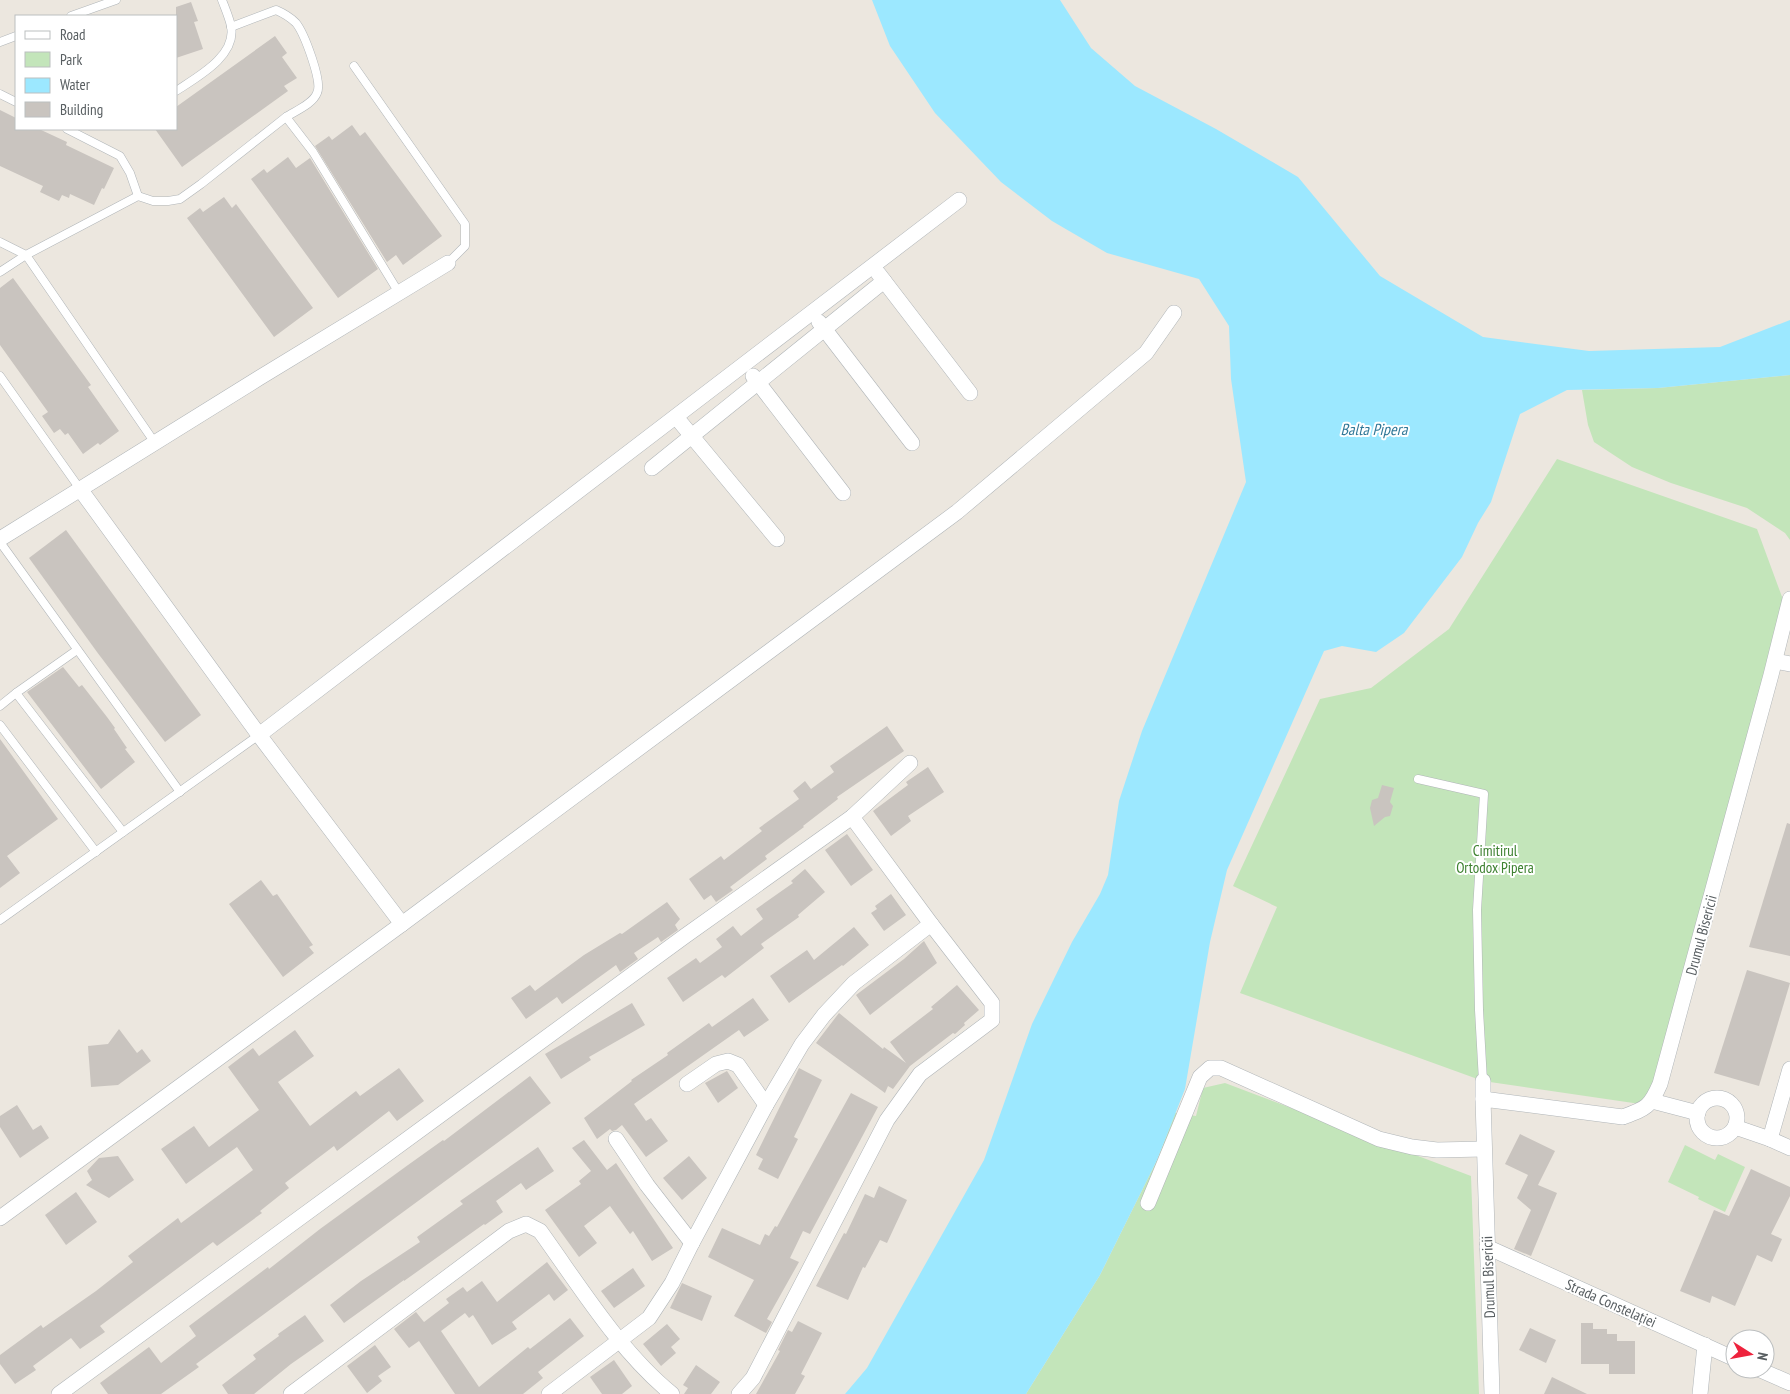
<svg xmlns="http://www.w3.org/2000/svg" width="1790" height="1394" viewBox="0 0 1790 1394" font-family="'PT Sans Narrow',sans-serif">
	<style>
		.green { fill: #c3e5ba }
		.water { fill: #9ce8ff }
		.building { fill: #c9c4bf }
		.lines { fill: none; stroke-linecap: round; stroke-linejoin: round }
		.lane-casing { stroke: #b0b5b8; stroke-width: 9 }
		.street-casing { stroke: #b0b5b8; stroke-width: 16 }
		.lane { stroke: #fff; stroke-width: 8 }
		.street { stroke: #fff; stroke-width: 15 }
		.labels { text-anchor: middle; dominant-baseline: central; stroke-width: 4; stroke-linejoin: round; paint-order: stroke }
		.park-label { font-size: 15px; fill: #3d8130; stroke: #fff }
		.street-label { font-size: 15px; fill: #585e61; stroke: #fff }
		.water-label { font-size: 16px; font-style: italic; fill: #317898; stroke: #fff }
	</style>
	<rect width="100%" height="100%" fill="#ece7df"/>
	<g class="green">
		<path d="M1790 375V540L1785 533 1747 508 1671 483 1632 467 1594 442 1588 425 1582 390 1658 388Z"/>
		<path d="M1557 459 1757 529 1785 605 1647 1105 1483 1081 1240 993 1277 907 1233 886 1320 699 1371 688 1449 629Z"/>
		<path d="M1225 1083 1471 1176 1479 1394H1026L1100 1275 1157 1160 1175 1113 1196 1116 1203 1088Z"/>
		<path d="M1685 1145 1715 1160 1718 1154 1745 1167 1725 1212 1698 1199 1699 1197 1668 1182Z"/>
	</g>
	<path class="water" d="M872 0H1060L1091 48 1135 86 1216 129 1298 177 1380 276 1483 337 1589 351 1720 347 1790 320V375L1658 388 1567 390 1520 414 1491 502 1478 523 1462 557 1404 633 1376 652 1342 646 1324 651 1227 870 1210 942 1185 1089 1157 1160 1100 1275 1026 1394H845L867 1368 984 1160 1032 1024 1072 942 1100 894 1108 875 1119 801 1142 731 1246 482 1231 379 1229 326 1199 279 1107 253 1052 221 1001 182 935 113 890 46Z"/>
	<g class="building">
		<path d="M191 2 198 21 194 22 203 49 176 58V7Z"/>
		<path d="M275 36 287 53 282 57 297 78 284 86 288 91 182 167 155 129H176V107Z"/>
		<path d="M0 110 16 118V129H39L67 142 66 145 114 168 104 189 102 188 94 205 70 194 69 198 62 195 59 201 40 192 43 186 0 166Z"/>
		<path d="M352 125 360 136 365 132 442 236 403 265 396 255 387 262 315 146 329 136 332 140Z"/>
		<path d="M288 157 296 168 310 158 378 269 338 298 251 179 264 169 267 173Z"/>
		<path d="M224 197 232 208 236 204 313 308 274 337 187 218 200 208 203 212Z"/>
		<path d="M13 278 91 385 88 387 119 431 100 445 98 443 83 454 68 433 65 435 60 429 54 433 42 416 48 412 0 345V288Z"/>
		<path d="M66 530 201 715 165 742 97 652 29 558Z"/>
		<path d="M63 667 79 687 82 685 107 717 115 728 114 729 127 748 125 749 135 762 101 789 27 692Z"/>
		<path d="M887 726 904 751 837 797 838 799 803 826 804 827 765 856 767 859 730 887 733 890 716 902 711 895 704 900 689 879 721 856 724 860 762 831 759 828 799 799 793 791 805 781 811 789 834 772 830 766Z"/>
		<path d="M0 739 58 819 7 856 20 873 0 888Z"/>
		<path d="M928 767 944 792 908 816 911 821 891 836 873 811 908 785 906 782Z"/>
		<path d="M1382 785 1394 788 1390 802 1393 806 1390 816 1385 817 1374 826 1370 808 1372 800 1378 798Z"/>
		<path d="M1787 823 1790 824V956L1749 947Z"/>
		<path d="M847 834 873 870 851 886 825 850Z"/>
		<path d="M805 869 825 892 798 915 799 917 761 944 764 948 725 978 722 975 683 1002 667 978 696 958 700 963 722 947 716 939 733 926 741 936 763 919 756 909 793 883 791 881Z"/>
		<path d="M261 880 273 896 277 894 313 945 309 947 314 953 283 977 229 904Z"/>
		<path d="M891 894 906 915 884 931 871 913 877 909 875 906Z"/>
		<path d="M667 902 680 919 675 925 678 930 661 942 658 937 634 953 638 959 620 972 616 965 562 1004 557 997 526 1019 511 998 530 985 535 991 584 955 620 933 622 934Z"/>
		<path d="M854 927 869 945 843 966 842 965 789 1003 770 976 807 950 814 960Z"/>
		<path d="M924 941 937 963 870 1015 856 995 904 959Z"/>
		<path d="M1747 970 1790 983 1759 1086 1714 1073Z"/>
		<path d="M957 985 979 1010 964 1023 965 1025 955 1034 953 1033 910 1066 893 1089 888 1086 885 1093 816 1043 839 1013 883 1049 884 1047 906 1063 890 1042 933 1009 931 1007Z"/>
		<path d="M753 998 769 1020 744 1037 739 1030 634 1104 646 1121 651 1118 668 1141 646 1157 622 1125 616 1130 612 1131 610 1129 597 1139 584 1118 632 1081 631 1080 668 1055 667 1053 709 1023 712 1027Z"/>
		<path d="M632 1003 645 1025 589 1057 591 1060 561 1079 545 1054Z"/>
		<path d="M119 1029 137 1053 142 1049 151 1061 118 1085 91 1087 88 1046 108 1044Z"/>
		<path d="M295 1030 314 1056 278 1082 310 1126 356 1091 360 1096 399 1068 424 1101 397 1121 389 1111 337 1151 334 1146 285 1183 289 1188 260 1211 262 1213 217 1246 213 1242 100 1326 105 1332 80 1349 71 1338 33 1366 36 1370 15 1384 0 1364V1355L41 1325 43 1328 96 1291 133 1262 128 1256 178 1218 181 1223 253 1170 237 1147 186 1184 161 1149 194 1126 209 1147 259 1110 228 1067 253 1048 259 1056Z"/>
		<path d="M799 1068 822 1080 794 1137 798 1139 778 1179 758 1169 763 1159 756 1155Z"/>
		<path d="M727 1071 738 1088 718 1103 705 1083Z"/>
		<path d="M530 1076 551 1103 508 1135 196 1364 199 1367 161 1394H108L100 1383 149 1347 161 1363 196 1336 189 1326 268 1267 269 1269 320 1229 408 1165 443 1140 444 1141Z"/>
		<path d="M851 1093 878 1107 810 1234 803 1231 790 1258 799 1262 767 1319 772 1322 766 1333 734 1316 754 1280 708 1257 722 1228 760 1245 765 1234 769 1236 775 1226 777 1227Z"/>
		<path d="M17 1105 33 1130 41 1125 49 1138 20 1158 0 1127V1116Z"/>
		<path d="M1520 1134 1555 1151 1538 1185 1557 1193 1531 1256 1514 1249 1531 1210 1517 1198 1528 1175 1505 1164Z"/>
		<path d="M584 1140 607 1170 616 1163 673 1248 652 1261 633 1231 630 1234 610 1206 584 1226 597 1243 579 1257 545 1210 581 1184 579 1181 591 1171 572 1148Z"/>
		<path d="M538 1147 554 1171 526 1190 521 1183 496 1201 503 1212 485 1225 484 1224 404 1281V1280L344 1323 330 1305 361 1281 420 1242 417 1237 463 1204 460 1201Z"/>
		<path d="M118 1156 134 1180 109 1198 86 1185 92 1180 87 1171 99 1158Z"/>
		<path d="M689 1156 707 1178 682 1200 663 1178Z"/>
		<path d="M1751 1169 1790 1187V1196L1771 1234 1782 1239 1772 1262 1757 1255 1735 1306 1712 1296 1710 1303 1680 1291 1714 1210 1729 1216Z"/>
		<path d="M879 1186 907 1200 887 1243 880 1240 865 1268 863 1267 848 1300 816 1286 844 1233 846 1234 865 1194 874 1198Z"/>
		<path d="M76 1192 97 1222 66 1245 45 1215Z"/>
		<path d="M547 1262 568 1290 554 1301 549 1294 512 1322 517 1329 492 1345 473 1315 469 1318 465 1313 441 1331 479 1387 528 1347 530 1349 570 1318 584 1336 538 1372 543 1378 523 1394H455L419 1341 409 1348 394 1329 416 1312 424 1322 449 1303 446 1299 463 1287 467 1292 482 1281 497 1302Z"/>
		<path d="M633 1268 645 1286 614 1308 601 1291Z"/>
		<path d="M682 1283 712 1296 702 1321 670 1308Z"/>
		<path d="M305 1315 324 1341 291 1364 254 1394H228L222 1385 256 1359 253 1355 279 1336 278 1334Z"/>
		<path d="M798 1321 822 1333 801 1374 805 1376 795 1394H756L780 1351 778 1350 788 1330 792 1332Z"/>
		<path d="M1581 1323H1593V1329H1607V1334H1617V1341H1635V1374H1609V1364H1581Z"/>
		<path d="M667 1324 680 1339 671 1347 676 1353 661 1366 643 1344Z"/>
		<path d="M1530 1328 1556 1340 1546 1363 1519 1350Z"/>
		<path d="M375 1345 391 1367 378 1376 382 1381 367 1393 347 1366Z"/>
		<path d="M614 1360 632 1386 622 1394H602L590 1377Z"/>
		<path d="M696 1365 720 1382 711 1394H684L688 1388 683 1385Z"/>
		<path d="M1552 1377 1587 1394H1544Z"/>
	</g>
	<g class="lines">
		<defs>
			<g id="lane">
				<path d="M71 16 116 0"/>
				<path d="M231 27 276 10C283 13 290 17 296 23 304 33 323 82 317 93 313 104 295 111 286 117"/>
				<path d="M0 42 16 36"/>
				<path d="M354 66 465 224V246L448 263"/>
				<path d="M176 91C197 77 237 56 231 26 229 17 225 8 222 0"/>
				<path d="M0 94 16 102"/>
				<path d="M67 129 120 156 130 173 138 196"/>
				<path d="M0 242 26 255 155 443"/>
				<path d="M0 272 26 255 138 196 153 201H168L180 199 201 184 286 117 313 152 399 293"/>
				<path d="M0 376 80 489"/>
				<path d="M0 542 180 792"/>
				<path d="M77 650 16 693 123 832"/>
				<path d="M0 706 16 693"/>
				<path d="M0 725 96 852"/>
				<path d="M1418 779 1484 794 1477 910 1479 1010 1483 1081"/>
				<path d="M0 920 259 735"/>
			</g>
			<g id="street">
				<path d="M878 273 970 393"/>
				<path d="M819 322 912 443"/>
				<path d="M753 376 843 493"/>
				<path d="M676 417 777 539"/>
				<path d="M652 468 884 281"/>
				<path d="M80 489 259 735 402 924"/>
				<path d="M0 539 259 378 448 263"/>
				<path d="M1775 661 1790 664"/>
				<path d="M259 735 959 200"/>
				<path d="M687 1084 716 1064 728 1061 738 1065 766 1105"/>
				<circle cx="1717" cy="1118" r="20"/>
				<path d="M1483 1099V1081"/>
				<path d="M1652 1101 1698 1113"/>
				<path d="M1735 1127 1770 1139 1790 1148"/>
				<path d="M616 1139 647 1185 692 1243"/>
				<path d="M1770 1139 1790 1069"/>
				<path d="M1148 1203 1200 1077 1210 1068H1221L1379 1139 1412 1147 1437 1150 1484 1149"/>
				<path d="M0 1218 402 924 957 512 1146 353 1174 313"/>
				<path d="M1487 1247 1735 1359"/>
				<path d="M1758 1369 1790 1383"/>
				<path d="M59 1394 685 936 852 817 910 763"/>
				<path d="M291 1394 509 1231 526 1224 540 1231C579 1285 620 1352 672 1394"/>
				<path d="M549 1394 649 1318 672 1283 692 1243 766 1105 802 1044 824 1015 854 983 931 924"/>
				<path d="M739 1394 753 1378 887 1120 920 1074 992 1020V1003L931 924 852 817"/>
				<path d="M1492 1394 1483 1099 1623 1117C1647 1108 1650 1107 1660 1084L1771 675 1790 599"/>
				<path d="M1700 1394 1705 1345"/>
			</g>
		</defs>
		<use href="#lane" class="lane-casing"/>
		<use href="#street" class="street-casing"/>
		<use href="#lane" class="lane"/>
		<use href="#street" class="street"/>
	</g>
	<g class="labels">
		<g class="park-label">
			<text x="1495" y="850">Cimitirul<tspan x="1495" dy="17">Ortodox Pipera</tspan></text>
		</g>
		<g class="street-label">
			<text transform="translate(1701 935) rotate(-75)">Drumul Bisericii</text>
			<text transform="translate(1488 1277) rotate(-92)">Drumul Bisericii</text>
			<text transform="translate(1611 1303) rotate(24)">Strada Constelației</text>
		</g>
		<g class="water-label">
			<text x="1374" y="429">Balta Pipera</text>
		</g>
	</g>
	<rect x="15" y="15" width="162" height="115" fill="#ffffff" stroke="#bcbfc0"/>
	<rect x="25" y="31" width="25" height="8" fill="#ffffff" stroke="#bcbfc0"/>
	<text x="60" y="40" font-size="15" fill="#585e61">Road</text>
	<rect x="25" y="52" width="25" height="15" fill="#c3e5ba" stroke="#bcbfc0"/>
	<text x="60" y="65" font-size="15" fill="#585e61">Park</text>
	<rect x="25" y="78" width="25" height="15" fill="#9ce8ff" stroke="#bcbfc0"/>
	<text x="60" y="90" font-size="15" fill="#585e61">Water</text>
	<rect x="25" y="102" width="25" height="15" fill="#c9c4bf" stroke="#bcbfc0"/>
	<text x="60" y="115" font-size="15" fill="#585e61">Building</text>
	<g transform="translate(1750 1354) rotate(101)"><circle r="24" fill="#ffffff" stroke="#bcbfc0"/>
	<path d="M0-4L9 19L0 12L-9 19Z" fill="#ee233d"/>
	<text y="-8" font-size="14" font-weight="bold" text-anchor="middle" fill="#585e61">N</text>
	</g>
</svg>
